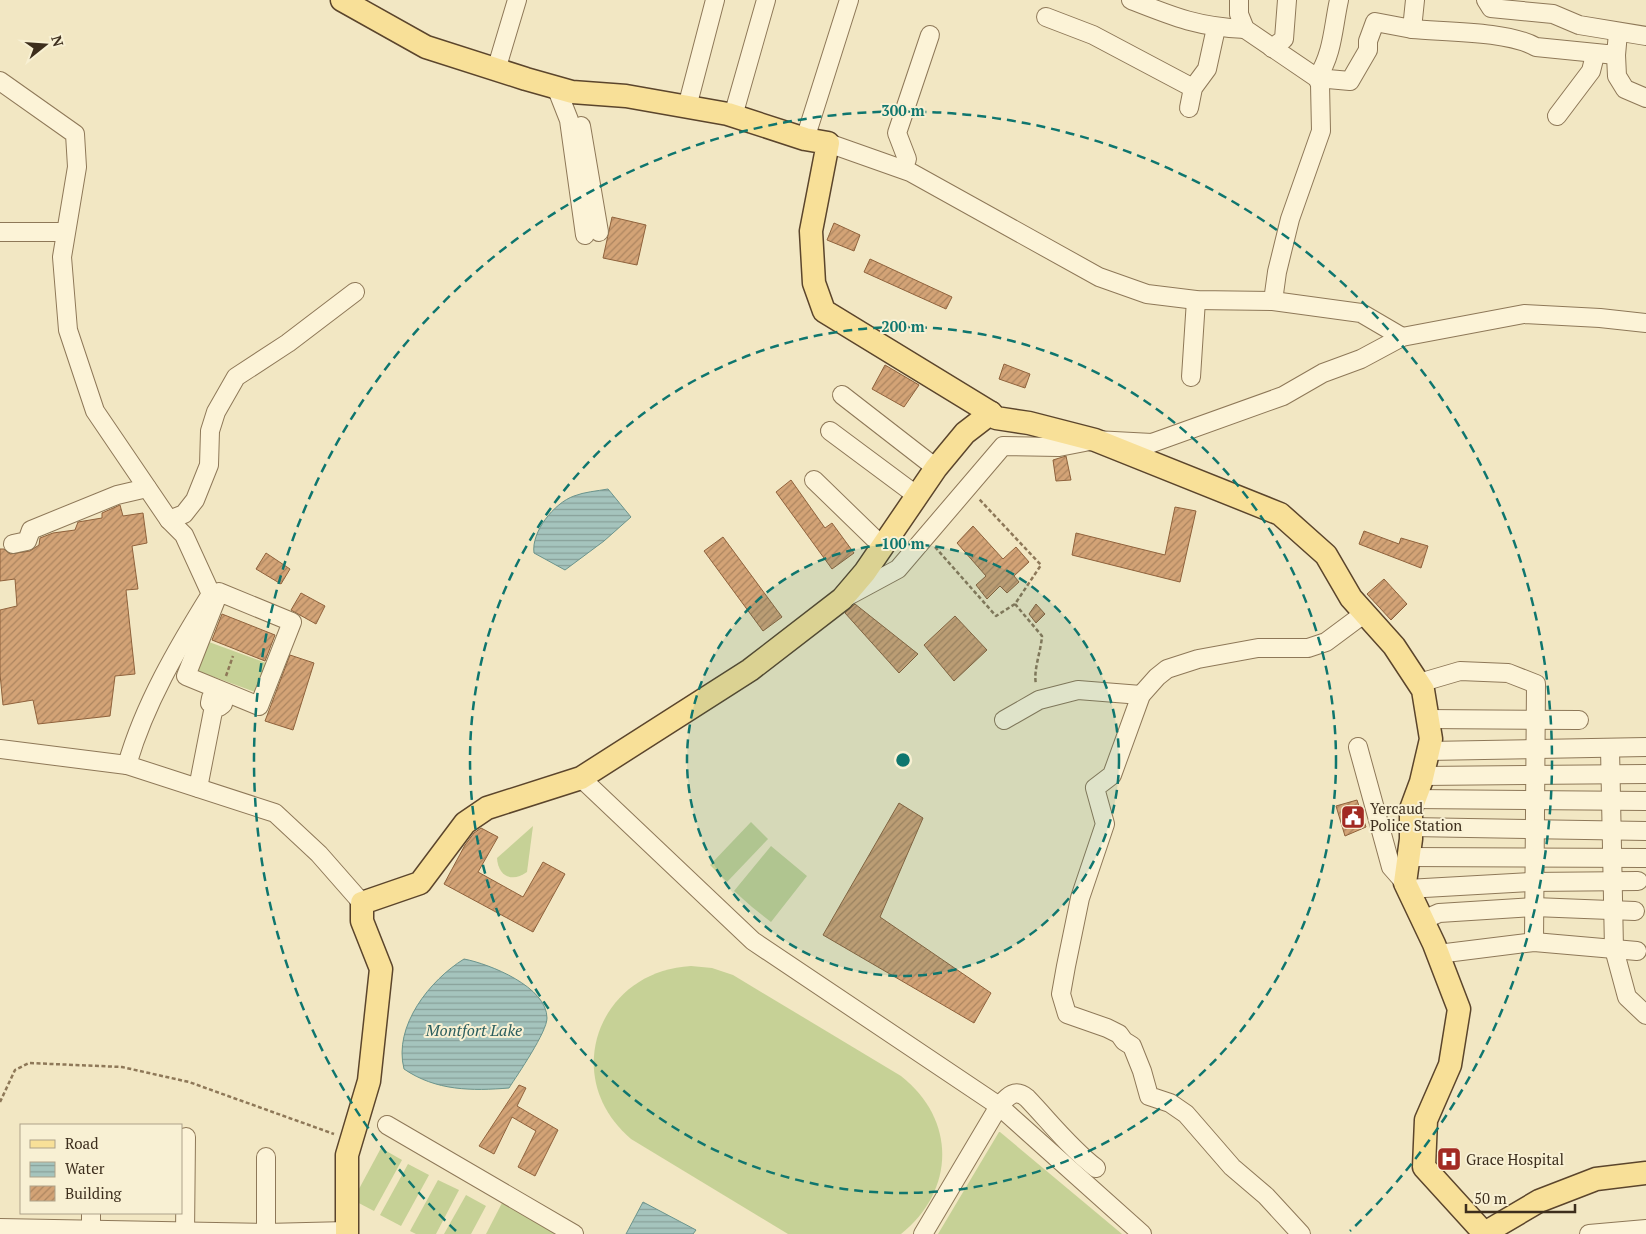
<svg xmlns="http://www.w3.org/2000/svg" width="1646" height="1234" viewBox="0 0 1646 1234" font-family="'PT Serif',serif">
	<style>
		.grass { fill: #c6d196 }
		.water { fill: url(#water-rules); stroke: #6b948c }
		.building { fill: url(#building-hatch); stroke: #8f623c }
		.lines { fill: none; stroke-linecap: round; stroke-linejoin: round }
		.minor-casing { stroke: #8e7858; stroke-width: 20 }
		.major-casing { stroke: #5b452c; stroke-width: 25 }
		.path { stroke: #8e7858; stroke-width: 2.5; stroke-dasharray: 4 2.5; stroke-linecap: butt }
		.minor { stroke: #fcf3d7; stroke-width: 18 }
		.major { stroke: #f8e098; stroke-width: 22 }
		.ring { fill: none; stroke: #0f766e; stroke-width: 2.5; stroke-dasharray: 9 6 }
		.labels { text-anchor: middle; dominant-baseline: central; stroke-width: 4; stroke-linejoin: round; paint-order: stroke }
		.poi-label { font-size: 15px; fill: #3d2e1d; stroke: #f8f0d3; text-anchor: start }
		.water-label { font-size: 16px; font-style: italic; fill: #2b5e5e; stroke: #f8f0d3 }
		.centre { fill: #0f766e; stroke: #f8f0d3; stroke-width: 2.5 }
		.ring-label { font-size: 15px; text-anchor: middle; font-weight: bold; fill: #0f766e; stroke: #f8f0d3; stroke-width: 4; stroke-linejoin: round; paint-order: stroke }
	</style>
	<defs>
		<pattern id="water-rules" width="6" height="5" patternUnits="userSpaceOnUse" patternTransform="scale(1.25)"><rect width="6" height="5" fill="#a5c4bd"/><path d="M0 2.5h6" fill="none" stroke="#88a099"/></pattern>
		<pattern id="building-hatch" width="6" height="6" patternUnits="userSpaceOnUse" patternTransform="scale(1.25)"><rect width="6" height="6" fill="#d3a376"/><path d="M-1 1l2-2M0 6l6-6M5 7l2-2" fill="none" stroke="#ac8560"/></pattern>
	</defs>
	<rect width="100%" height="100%" fill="#f2e7c3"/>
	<g class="grass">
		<path d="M209 642 266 663 255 692 198 671Z"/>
		<path d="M751 822 768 839 727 882 710 865Z"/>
		<path d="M533 826 527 872C512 883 498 876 497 858Z"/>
		<path d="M771 846 807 876 771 922 752 907 759 898 752 907 734 891Z"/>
		<path d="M691 966 712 968 733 975 901 1076C957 1120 955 1191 901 1234H788L631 1139C559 1078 598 971 691 966Z"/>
		<path d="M999 1132H1000L1122 1234H938Z"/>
		<path d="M381 1148 402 1160 374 1211 353 1200Z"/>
		<path d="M408 1164 429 1175 401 1226 380 1215Z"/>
		<path d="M438 1180 459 1190 436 1234H416L410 1231Z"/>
		<path d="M466 1195 486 1206 471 1234H444Z"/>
		<path d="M502 1203 561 1234H486Z"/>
	</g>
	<g class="water">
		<path d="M608 489 631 517 604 541 565 570 534 553C531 532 554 503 574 496 584 492 597 491 608 489Z"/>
		<path d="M464 959C490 964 547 987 547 1018 547 1032 518 1074 509 1088 472 1091 436 1091 404 1069 393 1026 430 980 464 959Z"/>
		<path d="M643 1202 696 1230 693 1234H626Z"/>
	</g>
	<g class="building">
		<path d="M612 217 646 225 637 265 603 258Z"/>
		<path d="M834 223 860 235 854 251 827 240Z"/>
		<path d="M870 259 952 297 946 309 864 272Z"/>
		<path d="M1004 364 1030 374 1025 388 999 379Z"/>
		<path d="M885 365 919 385 904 407 872 389Z"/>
		<path d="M1066 456 1071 480 1056 481 1053 460Z"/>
		<path d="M791 480 825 528 832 523 854 553 832 569 776 492Z"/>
		<path d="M120 505 123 516 143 513 147 543 132 546 138 589 126 590 135 674 115 676 110 716 38 724 33 700 3 705 0 674V610L17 606 15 579 0 581V549H4L10 554 30 551 39 545 40 538 53 533 75 530 78 522 102 518V513Z"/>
		<path d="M1175 507 1196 511 1180 582 1072 555 1076 533 1165 555Z"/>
		<path d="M973 526 1003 559 1016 547 1029 562 1014 576 1019 582 1007 593 1000 586 987 599 976 585 986 576 957 543Z"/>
		<path d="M1364 531 1399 544 1401 538 1428 546 1421 568 1359 544Z"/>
		<path d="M723 537 782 617 763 631 704 551Z"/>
		<path d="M266 553 290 569 281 584 256 569Z"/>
		<path d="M1384 579 1407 604 1391 620 1367 594Z"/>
		<path d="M301 593 325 606 316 624 291 610Z"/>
		<path d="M855 604 918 654 899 673 845 613Z"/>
		<path d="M1036 604 1045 614 1036 623 1029 614Z"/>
		<path d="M222 614 275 635 265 661 212 640Z"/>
		<path d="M955 616 987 650 954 681 924 645Z"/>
		<path d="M290 655 314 663 293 730 265 721Z"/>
		<path d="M1357 800 1366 827 1345 836 1336 806Z"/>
		<path d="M899 803 923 818 880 917 991 993 974 1023 823 935Z"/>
		<path d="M481 828 498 837 478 872 523 897 543 862 565 874 533 932 444 884 465 845 474 833Z"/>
		<path d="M519 1085 526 1088 517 1106 558 1130 535 1176 518 1167 536 1131 512 1117 494 1154 479 1146Z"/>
	</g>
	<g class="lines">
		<defs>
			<g id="minor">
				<path d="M1131 0C1174 17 1198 27 1245 29"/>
				<path d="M1239 0V14L1245 29 1317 78 1320 84 1321 131 1290 219 1277 272 1273 301"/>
				<path d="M1339 0C1333 27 1333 54 1317 78L1350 81 1368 50V41L1375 22 1412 29 1415 0"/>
				<path d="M1486 0 1491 8 1553 14 1579 25 1646 36"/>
				<path d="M1046 17 1093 35 1193 88"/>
				<path d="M1412 29C1446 32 1508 31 1536 47L1616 55 1618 33"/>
				<path d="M1272 48 1284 39 1287 0"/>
				<path d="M1616 55 1617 76 1625 89 1646 98"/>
				<path d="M496 70 517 0"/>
				<path d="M0 81 75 134 77 167 62 257 68 330 95 411 169 520 184 535 211 594C178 647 144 705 127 765L275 813 319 854 362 903"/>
				<path d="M556 87 569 120 585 235"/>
				<path d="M687 107 715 0"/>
				<path d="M1189 108 1193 88 1207 69 1216 28"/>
				<path d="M733 116 766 0"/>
				<path d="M1557 116 1591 71 1594 59 1591 53"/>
				<path d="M581 126 599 232"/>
				<path d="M805 139 849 0"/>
				<path d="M828 143 910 172 1099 277 1147 294 1196 300 1273 301 1361 313 1402 337"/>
				<path d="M903 169 907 159 897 133 930 35"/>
				<path d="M0 232H65"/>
				<path d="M1191 377 1196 300"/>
				<path d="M842 395 936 468"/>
				<path d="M830 431 916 495"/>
				<path d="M814 480 882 546"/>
				<path d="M169 520 184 514 195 500 209 465 210 431 216 412 236 377 288 343 355 292"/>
				<path d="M13 544 27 541 31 530 117 495 147 488"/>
				<path d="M219 592 292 622 259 706 186 676Z"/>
				<path d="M848 596 898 569 1003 446 1059 447 1095 440 1152 443 1283 396 1323 373 1361 359 1402 337 1524 314 1600 318 1646 323"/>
				<path d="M1419 683 1460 671 1508 673 1536 684 1534 942"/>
				<path d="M1427 719 1579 720"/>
				<path d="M1004 720 1039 700 1078 690 1141 695"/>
				<path d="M1358 747 1391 867 1405 883"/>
				<path d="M1610 748 1614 949 1627 997 1646 1015"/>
				<path d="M0 749 127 765"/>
				<path d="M1428 751 1646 747"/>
				<path d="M1423 776 1646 774"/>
				<path d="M581 778 753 941 999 1106 1142 1234"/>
				<path d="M198 788 214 706 210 703 211 698 214 694H220L224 699 223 704 219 707 214 706"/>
				<path d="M1415 799 1646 801"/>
				<path d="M1411 827 1646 831"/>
				<path d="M1408 857 1645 858"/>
				<path d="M1407 889 1529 882 1638 881"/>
				<path d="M1423 920 1439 913 1534 907 1635 911"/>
				<path d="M1438 954 1534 942 1637 951"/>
				<path d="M387 1125 574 1234"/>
				<path d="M91 1213V1234"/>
				<path d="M0 1228 266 1233 347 1231"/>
				<path d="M185 1234 186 1137"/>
				<path d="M266 1234V1157"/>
				<path d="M923 1234 999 1106C1008 1096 1015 1088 1027 1098 1050 1122 1070 1148 1096 1168"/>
				<path d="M1301 1234 1266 1196 1232 1167 1186 1114 1170 1103 1149 1096 1142 1071 1132 1046 1124 1041 1119 1034 1107 1028 1067 1014 1061 994 1066 966 1080 898 1105 824 1095 788 1112 775 1141 695 1157 677 1167 669 1198 659 1258 648H1308L1326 642 1365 613"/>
				<path d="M1589 1234 1646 1229"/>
			</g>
			<g id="major">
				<path d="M342 0 426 47 526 79 572 92 626 96 728 114 805 139 828 143 811 231 814 283 824 311 991 413 996 418 1029 423 1095 440 1280 514 1326 555 1351 598 1394 646 1423 690 1431 739 1421 782 1411 809V839L1405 883 1434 944 1459 1009 1450 1065 1426 1120 1424 1167 1484 1233"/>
				<path d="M347 1234V1155L369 1081 381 969 362 921V903L420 883 465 823 487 808 581 778 750 670 842 599 865 572 936 468 965 433 991 413"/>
				<path d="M1483 1234 1539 1201 1596 1179 1646 1173"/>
			</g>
		</defs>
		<use href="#minor" class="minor-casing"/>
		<use href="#major" class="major-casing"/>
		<g class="path">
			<path d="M935 547 996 616 1015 604 1041 565 979 499"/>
			<path d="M1015 604 1042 636C1041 651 1033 671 1036 684"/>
			<path d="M226 676 233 656"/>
			<path d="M0 1102 15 1070 29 1063 122 1067 189 1082 334 1134"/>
		</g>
		<use href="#minor" class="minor"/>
		<use href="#major" class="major"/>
	</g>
	<circle cx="903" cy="760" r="216" fill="#0f766e" fill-opacity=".12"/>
	<g class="ring">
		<circle cx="903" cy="760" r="216"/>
		<circle cx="903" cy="760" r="433"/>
		<path d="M456 1231A649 649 0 1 1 1350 1231"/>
	</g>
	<defs>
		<symbol id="civic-square" viewBox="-11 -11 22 22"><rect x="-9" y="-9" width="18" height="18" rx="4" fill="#a22a23" stroke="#f8f0d3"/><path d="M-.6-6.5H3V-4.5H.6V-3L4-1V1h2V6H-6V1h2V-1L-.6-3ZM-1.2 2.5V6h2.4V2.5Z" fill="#fff"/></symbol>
		<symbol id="hospital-square" viewBox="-11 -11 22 22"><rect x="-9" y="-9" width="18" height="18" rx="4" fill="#a22a23" stroke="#f8f0d3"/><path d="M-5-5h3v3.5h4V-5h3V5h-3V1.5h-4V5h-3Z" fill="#fff"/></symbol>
	</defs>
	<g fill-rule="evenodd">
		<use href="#civic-square" x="1339" y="803" width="28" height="28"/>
		<use href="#hospital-square" x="1435" y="1145" width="28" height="28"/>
	</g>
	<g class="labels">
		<g class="poi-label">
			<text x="1370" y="808">Yercaud<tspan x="1370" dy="17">Police Station</tspan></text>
			<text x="1466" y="1159">Grace Hospital</text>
		</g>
		<g class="water-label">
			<text x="474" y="1030">Montfort Lake</text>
		</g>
	</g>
	<circle cx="903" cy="760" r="8" class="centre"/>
	<g class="ring-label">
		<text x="903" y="116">300 m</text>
		<text x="903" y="332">200 m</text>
		<text x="903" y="549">100 m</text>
	</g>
	<rect x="20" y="1124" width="162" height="90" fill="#f8f0d3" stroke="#ada28a"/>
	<rect x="30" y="1140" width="25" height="8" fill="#f8e098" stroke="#ada28a"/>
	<text x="65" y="1149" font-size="15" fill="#3d2e1d">Road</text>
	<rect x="30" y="1162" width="25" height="15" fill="url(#water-rules)" stroke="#ada28a"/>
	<text x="65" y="1174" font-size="15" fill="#3d2e1d">Water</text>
	<rect x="30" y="1186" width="25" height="15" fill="url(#building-hatch)" stroke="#ada28a"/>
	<text x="65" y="1199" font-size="15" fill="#3d2e1d">Building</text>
	<g transform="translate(45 45) rotate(73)" stroke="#f8f0d3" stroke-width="4" paint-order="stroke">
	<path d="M0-4L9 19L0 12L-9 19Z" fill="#3d2e1d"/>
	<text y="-8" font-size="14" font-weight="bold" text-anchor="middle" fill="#3d2e1d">N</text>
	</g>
	<path d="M1466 1204v8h109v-8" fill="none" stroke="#3d2e1d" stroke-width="2.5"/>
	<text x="1474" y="1204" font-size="15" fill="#3d2e1d" stroke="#f8f0d3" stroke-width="4" paint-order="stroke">50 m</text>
</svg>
